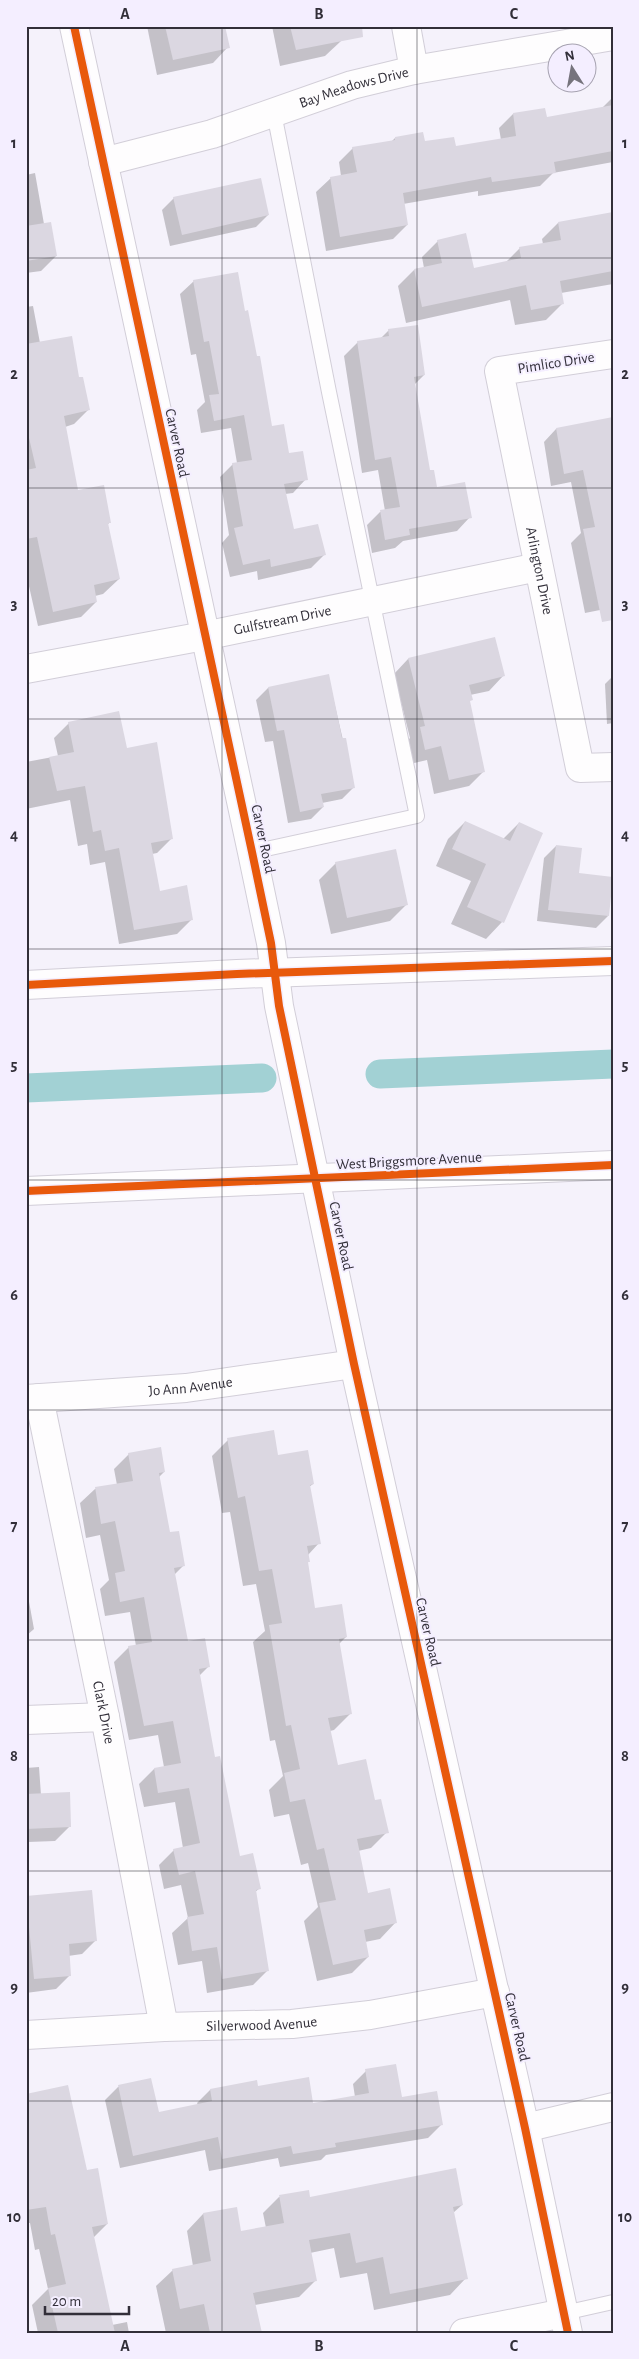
<svg xmlns="http://www.w3.org/2000/svg" width="639" height="2359" viewBox="0 0 639 2359" font-family="'Alegreya Sans',sans-serif">
	<style>
		.shadow { fill: #0003 }
		.lines { fill: none; stroke-linecap: round; stroke-linejoin: round }
		.canal { stroke: #a2d1d4; stroke-width: 29 }
		.building { fill: #dbd7e1 }
		.service-casing { stroke: #d2ced8; stroke-width: 16 }
		.minor-casing { stroke: #d2ced8; stroke-width: 30 }
		.tertiary-casing { stroke: #d2ced8; stroke-width: 30 }
		.primary-casing { stroke: #d2ced8; stroke-width: 30 }
		.service { stroke: #fefdfe; stroke-width: 14 }
		.minor { stroke: #fefdfe; stroke-width: 28 }
		.tertiary { stroke: #fefdfe; stroke-width: 28 }
		.primary { stroke: #fefdfe; stroke-width: 28 }
		.cycleway-casing { stroke: #f4eeff; stroke-width: 11 }
		.cycleway { stroke: #e8590c; stroke-width: 8 }
		.grid { fill: none; stroke: #322f39; stroke-width: 1; stroke-opacity: 0.55 }
		.labels { text-anchor: middle; dominant-baseline: central; stroke-width: 4; stroke-linejoin: round; paint-order: stroke }
		.street-label { font-size: 15px; fill: #322f39; stroke: #f4eeff }
		.neatline { fill: none; stroke: #322f39; stroke-width: 2 }
		.grid-label { font-size: 16px; text-anchor: middle; font-weight: bold; fill: #322f39 }
	</style>
	<rect width="100%" height="100%" fill="#f5f2fb"/>
	<g class="shadow">
		<path d="M147 26H224L228 47 213 63 157 75Z"/>
		<path d="M272 26H338L341 41 325 56 280 66Z"/>
		<path d="M613 97V162L553 173 540 186 478 196V191L403 204 407 225 393 239 326 251 316 192 331 178 341 176 339 162 353 148 391 142 395 138 455 148 501 140 499 128 513 114 546 119 602 108Z"/>
		<path d="M35 173 44 224 56 256 41 271 26 273V175Z"/>
		<path d="M174 198 268 215 256 227 170 246 162 210Z"/>
		<path d="M613 213V284L561 293 563 303 546 320 515 325 510 300 406 323 398 286 414 270 424 268 422 257 438 241 473 269 505 263 520 248 543 244 542 239 558 223Z"/>
		<path d="M194 281 244 312 271 427 306 479 293 493 285 494 293 530 324 555 311 568 258 580 257 571 230 577 222 543 229 535 220 477 233 464 237 463 231 428 201 433 197 410 205 402 196 354 191 355 180 294Z"/>
		<path d="M33 306 40 343 78 379 89 409 74 424 65 427 77 491 110 522 107 525 119 579 103 594 95 596 96 602 81 617 38 626 26 573V307Z"/>
		<path d="M389 330 424 375 414 385 429 472 436 488 470 517 457 531 403 541 395 548 372 553 367 525 380 512 385 511 378 470 362 473 344 356 358 342 381 338Z"/>
		<path d="M613 419V620L610 608 585 613 571 543 581 533 571 482 551 486 544 442 556 429Z"/>
		<path d="M408 659 503 676 489 691 470 695 469 702 484 771 469 786 434 794 427 760 410 764 405 743 410 738 394 674Z"/>
		<path d="M328 676 354 787 342 799 322 803 323 807 311 819 288 823 273 741 265 742 256 700 268 688Z"/>
		<path d="M613 676V723L607 724 605 684Z"/>
		<path d="M69 723 126 750 172 838 157 853 152 854 159 892 192 919 177 934 119 944 105 862 90 865 87 844 78 846 70 800 26 809V762L58 756 54 738Z"/>
		<path d="M465 822 503 839 519 823 502 922 486 939 451 924 471 881 436 866 448 839Z"/>
		<path d="M556 846 608 916 596 928 537 921 544 858Z"/>
		<path d="M336 863 407 904 390 921 331 934 319 880Z"/>
		<path d="M228 1440 277 1456 313 1484 309 1487 319 1543 308 1555 309 1561 307 1564 314 1609 346 1637 338 1645 350 1714 334 1730 330 1731 337 1766 374 1802 387 1832 371 1848 358 1851 367 1894 396 1922 380 1939 365 1942 368 1957 352 1973 317 1981 304 1921 318 1907 308 1863 301 1865 289 1814 274 1817 269 1790 283 1776 275 1740 270 1741 253 1642 265 1631 256 1584 243 1586 230 1512 222 1513 212 1456Z"/>
		<path d="M129 1454 164 1472 159 1477 169 1534 184 1565 174 1575 187 1642 208 1667 199 1676 214 1758 239 1857 260 1888 255 1892 268 1970 253 1985 207 1993 202 1961 178 1965 172 1933 188 1918 181 1885 164 1889 159 1865 174 1850 183 1848 175 1802 144 1807 139 1784 154 1769 164 1767 158 1735 129 1740 114 1662 129 1647 136 1646 130 1612 105 1616 100 1589 109 1580 100 1535 86 1538 80 1503 95 1489 117 1485 114 1469Z"/>
		<path d="M26 1596H28L34 1629 26 1636Z"/>
		<path d="M39 1767 41 1795 70 1826 55 1841 28 1842 26 1844V1768Z"/>
		<path d="M26 1898 96 1940 82 1954 68 1956 70 1975 56 1989 26 1993Z"/>
		<path d="M366 2071 401 2098 441 2125 428 2138 326 2155 321 2160 280 2167 278 2158 209 2171 205 2150 120 2168 105 2100 118 2087 150 2080 158 2114 198 2105 197 2103 210 2090 257 2087 312 2105 355 2097 353 2084Z"/>
		<path d="M26 2095 86 2172 107 2224 93 2238 112 2325 127 2322 129 2333H38L32 2305 48 2289 39 2249 35 2250 30 2223H26Z"/>
		<path d="M279 2197 462 2205 453 2213 466 2278 450 2295 374 2310 367 2273 340 2278 334 2248 310 2253 315 2281 299 2297 255 2305 260 2333H166L156 2286 173 2270 193 2266 187 2231 203 2214 236 2208 240 2233 266 2228 263 2213Z"/>
	</g>
	<g class="lines">
		<g class="canal">
			<path d="M380 1074 613 1064"/>
			<path d="M26 1088 262 1078"/>
		</g>
	</g>
	<g class="building">
		<path d="M165 26H225L230 48 173 60Z"/>
		<path d="M290 26H362L363 37 296 50Z"/>
		<path d="M613 105V151L554 162 556 173 492 182 491 177 403 193 408 225 340 237 330 177 357 172 352 147 395 140V137L423 132 425 141 454 137 456 146 516 136 513 113 545 108 547 117Z"/>
		<path d="M261 178 269 215 182 235 173 197Z"/>
		<path d="M613 212V271L560 281 564 304 531 310 526 285 422 307 414 269 442 263 437 240 466 233 474 268 521 258 519 247 561 240 558 222Z"/>
		<path d="M51 222 57 256 26 261V226Z"/>
		<path d="M238 272 245 311 248 310 257 356H260L272 426 284 424 289 453 303 451 308 480 284 484 294 529 318 524 326 555 271 567 270 559 243 565 234 528 243 526 232 463 252 460 244 415 214 421 209 395 219 394 209 341 204 342 193 280Z"/>
		<path d="M418 325 425 375 414 377 430 470H434L437 487 465 482 472 518 409 529 410 535 385 540 380 510 400 507 391 457 375 460 357 341 389 336 388 329Z"/>
		<path d="M72 336 79 377H83L90 410 64 416 78 490 104 485 111 523H108L120 579 94 585 97 602 53 612 37 537 26 539V470L36 468 26 425V344Z"/>
		<path d="M613 417V620L602 622 583 529 595 527 583 470 564 474 556 428Z"/>
		<path d="M495 637 505 676 469 685 473 700 470 701 485 772 449 780 441 746 425 750 420 727 425 726 408 658Z"/>
		<path d="M329 674 342 738H346L355 788 321 794 324 807 300 812 284 730 277 731 268 687Z"/>
		<path d="M119 711 127 748 157 742 173 839 151 843 160 891 187 885 193 920 134 930 119 848 105 851 101 830 93 832 85 786 57 791 49 757 74 752 68 722Z"/>
		<path d="M465 821 510 841 519 822 543 833 504 923 467 907 486 864 452 849Z"/>
		<path d="M556 845 582 848 579 873 613 877 609 916 548 910Z"/>
		<path d="M396 849 408 905 347 918 335 862Z"/>
		<path d="M274 1430 278 1455 308 1450 314 1484 310 1485 321 1544 307 1546 310 1562H308L315 1608 342 1604 347 1637 339 1639 352 1714 328 1718 338 1765 366 1759 375 1800 381 1799 389 1833 357 1839 368 1893 390 1888 397 1923 364 1930 369 1957 333 1965 319 1903 336 1900 324 1848 317 1850 305 1799 290 1802 284 1773 300 1769 291 1725 286 1726 269 1625 282 1623 272 1569 259 1571 245 1496 238 1498 227 1438Z"/>
		<path d="M161 1447 165 1472 159 1473 170 1532 179 1531 185 1566 174 1568 188 1641 205 1638 210 1667 199 1669 215 1757 220 1756 240 1856 253 1853 261 1889 256 1890 269 1971 222 1979 217 1947 192 1951 187 1917 204 1914 195 1871 179 1875 173 1849 200 1843 189 1788 158 1793 154 1768 181 1763 173 1721 144 1726 128 1646 152 1642 144 1597 120 1602 115 1573 125 1571 115 1521 101 1524 95 1487 133 1481 128 1453Z"/>
		<path d="M70 1792 71 1827 26 1829V1794Z"/>
		<path d="M92 1890 97 1941 69 1944 71 1976 34 1979 26 1896Z"/>
		<path d="M396 2064 402 2097 437 2091 443 2125 335 2143 336 2147 293 2154 291 2146 222 2159 218 2137 133 2156 118 2085 151 2078 159 2112 212 2101 210 2089 257 2080 258 2086 309 2077 313 2103 369 2093 365 2069Z"/>
		<path d="M68 2085 87 2170 98 2168 108 2224 92 2227 115 2333H58L48 2288 66 2284 55 2234 51 2235 46 2207 26 2210V2094Z"/>
		<path d="M456 2168 463 2205 453 2207 468 2279 390 2294 383 2257 356 2263 350 2233 309 2240 317 2281 253 2293 262 2333H210L204 2304 180 2309 172 2269 211 2261 203 2213 237 2207 241 2231 284 2223 279 2195 309 2190 310 2197Z"/>
	</g>
	<g class="lines">
		<defs>
			<g id="service">
				<path d="M252 852 417 816 329 392 274 113"/>
				<path d="M564 2313 613 2302"/>
			</g>
			<g id="minor">
				<path d="M406 26 414 70"/>
				<path id="s1" d="M103 162 212 134 352 85 414 70 613 36"/>
				<path id="s2" d="M613 354 499 371 580 768 613 767"/>
				<path id="s3" d="M26 669 204 636 538 567"/>
				<path id="s4" d="M39 1398 105 1717 164 2027"/>
				<path id="s5" d="M26 1399 186 1388 354 1364"/>
				<path d="M26 1720 105 1717"/>
				<path id="s6" d="M26 2035 164 2027 292 2024 370 2015 495 1992"/>
				<path d="M525 2128 613 2107"/>
				<path d="M464 2333 564 2313"/>
			</g>
			<path id="tertiary" d="M74 26 252 852 271 943 279 1006 354 1364 525 2128 568 2333"/>
			<g id="primary">
				<path d="M26 985 237 974 613 961"/>
				<path d="M26 1191 613 1165"/>
			</g>
		</defs>
		<use href="#service" class="service-casing"/>
		<use href="#minor" class="minor-casing"/>
		<use href="#tertiary" class="tertiary-casing"/>
		<use href="#primary" class="primary-casing"/>
		<use href="#service" class="service"/>
		<use href="#minor" class="minor"/>
		<use href="#tertiary" class="tertiary"/>
		<use href="#primary" class="primary"/>
		<defs>
			<g id="cycleway">
				<path d="M74 26 252 852 271 943 279 1006 354 1364 525 2128 568 2333"/>
				<path d="M26 985 237 974 613 961"/>
				<path d="M26 1191 613 1165"/>
			</g>
		</defs>
		<use href="#cycleway" class="cycleway-casing"/>
		<use href="#cycleway" class="cycleway"/>
	</g>
	<path class="grid" d="M222 26V2333M417 26V2333M26 258H613M26 488H613M26 719H613M26 949H613M26 1180H613M26 1410H613M26 1640H613M26 1871H613M26 2101H613"/>
	<g class="labels">
		<g class="street-label">
			<text stroke="none"><textPath href="#s1" startOffset="262">Bay Meadows Drive</textPath></text>
			<text transform="translate(556 363) rotate(-9)">Pimlico Drive</text>
			<text transform="translate(177 443) rotate(78)">Carver Road</text>
			<text stroke="none"><textPath href="#s2" startOffset="319">Arlington Drive</textPath></text>
			<text stroke="none"><textPath href="#s3" startOffset="261">Gulfstream Drive</textPath></text>
			<text transform="translate(263 839) rotate(78)">Carver Road</text>
			<text transform="translate(409 1161) rotate(-3)">West Briggsmore Avenue</text>
			<text transform="translate(341 1236) rotate(78)">Carver Road</text>
			<text stroke="none"><textPath href="#s5" startOffset="165">Jo Ann Avenue</textPath></text>
			<text transform="translate(428 1632) rotate(77)">Carver Road</text>
			<text stroke="none"><textPath href="#s4" startOffset="321">Clark Drive</textPath></text>
			<text stroke="none"><textPath href="#s6" startOffset="236">Silverwood Avenue</textPath></text>
			<text transform="translate(517 2027) rotate(77)">Carver Road</text>
		</g>
	</g>
	<rect width="639" height="2359" fill="none" stroke="#f4eeff" stroke-width="55"/>
	<g transform="translate(572 68) rotate(349)"><circle r="24" fill="#f4eeff" stroke="#a6a2b0"/>
	<path d="M0-4L9 19L0 12L-9 19Z" fill="#76737d"/>
	<text y="-8" font-size="14" font-weight="bold" text-anchor="middle" fill="#322f39">N</text>
	</g>
	<path d="M45 2306v8h84v-8" fill="none" stroke="#322f39" stroke-width="2.5"/>
	<text x="52" y="2306" font-size="15" fill="#322f39" stroke="#f4eeff" stroke-width="4" paint-order="stroke">20 m</text>
	<rect x="28" y="28" width="584" height="2304" class="neatline"/>
	<g class="grid-label">
		<text x="125" y="19">A</text>
		<text x="319" y="19">B</text>
		<text x="514" y="19">C</text>
		<text x="14" y="148">1</text>
		<text x="625" y="148">1</text>
		<text x="14" y="379">2</text>
		<text x="625" y="379">2</text>
		<text x="14" y="609">3</text>
		<text x="625" y="609">3</text>
		<text x="14" y="840">4</text>
		<text x="625" y="840">4</text>
		<text x="14" y="1070">5</text>
		<text x="625" y="1070">5</text>
		<text x="14" y="1300">6</text>
		<text x="625" y="1300">6</text>
		<text x="14" y="1531">7</text>
		<text x="625" y="1531">7</text>
		<text x="14" y="1761">8</text>
		<text x="625" y="1761">8</text>
		<text x="14" y="1992">9</text>
		<text x="625" y="1992">9</text>
		<text x="14" y="2222">10</text>
		<text x="625" y="2222">10</text>
		<text x="125" y="2351">A</text>
		<text x="319" y="2351">B</text>
		<text x="514" y="2351">C</text>
	</g>
</svg>
